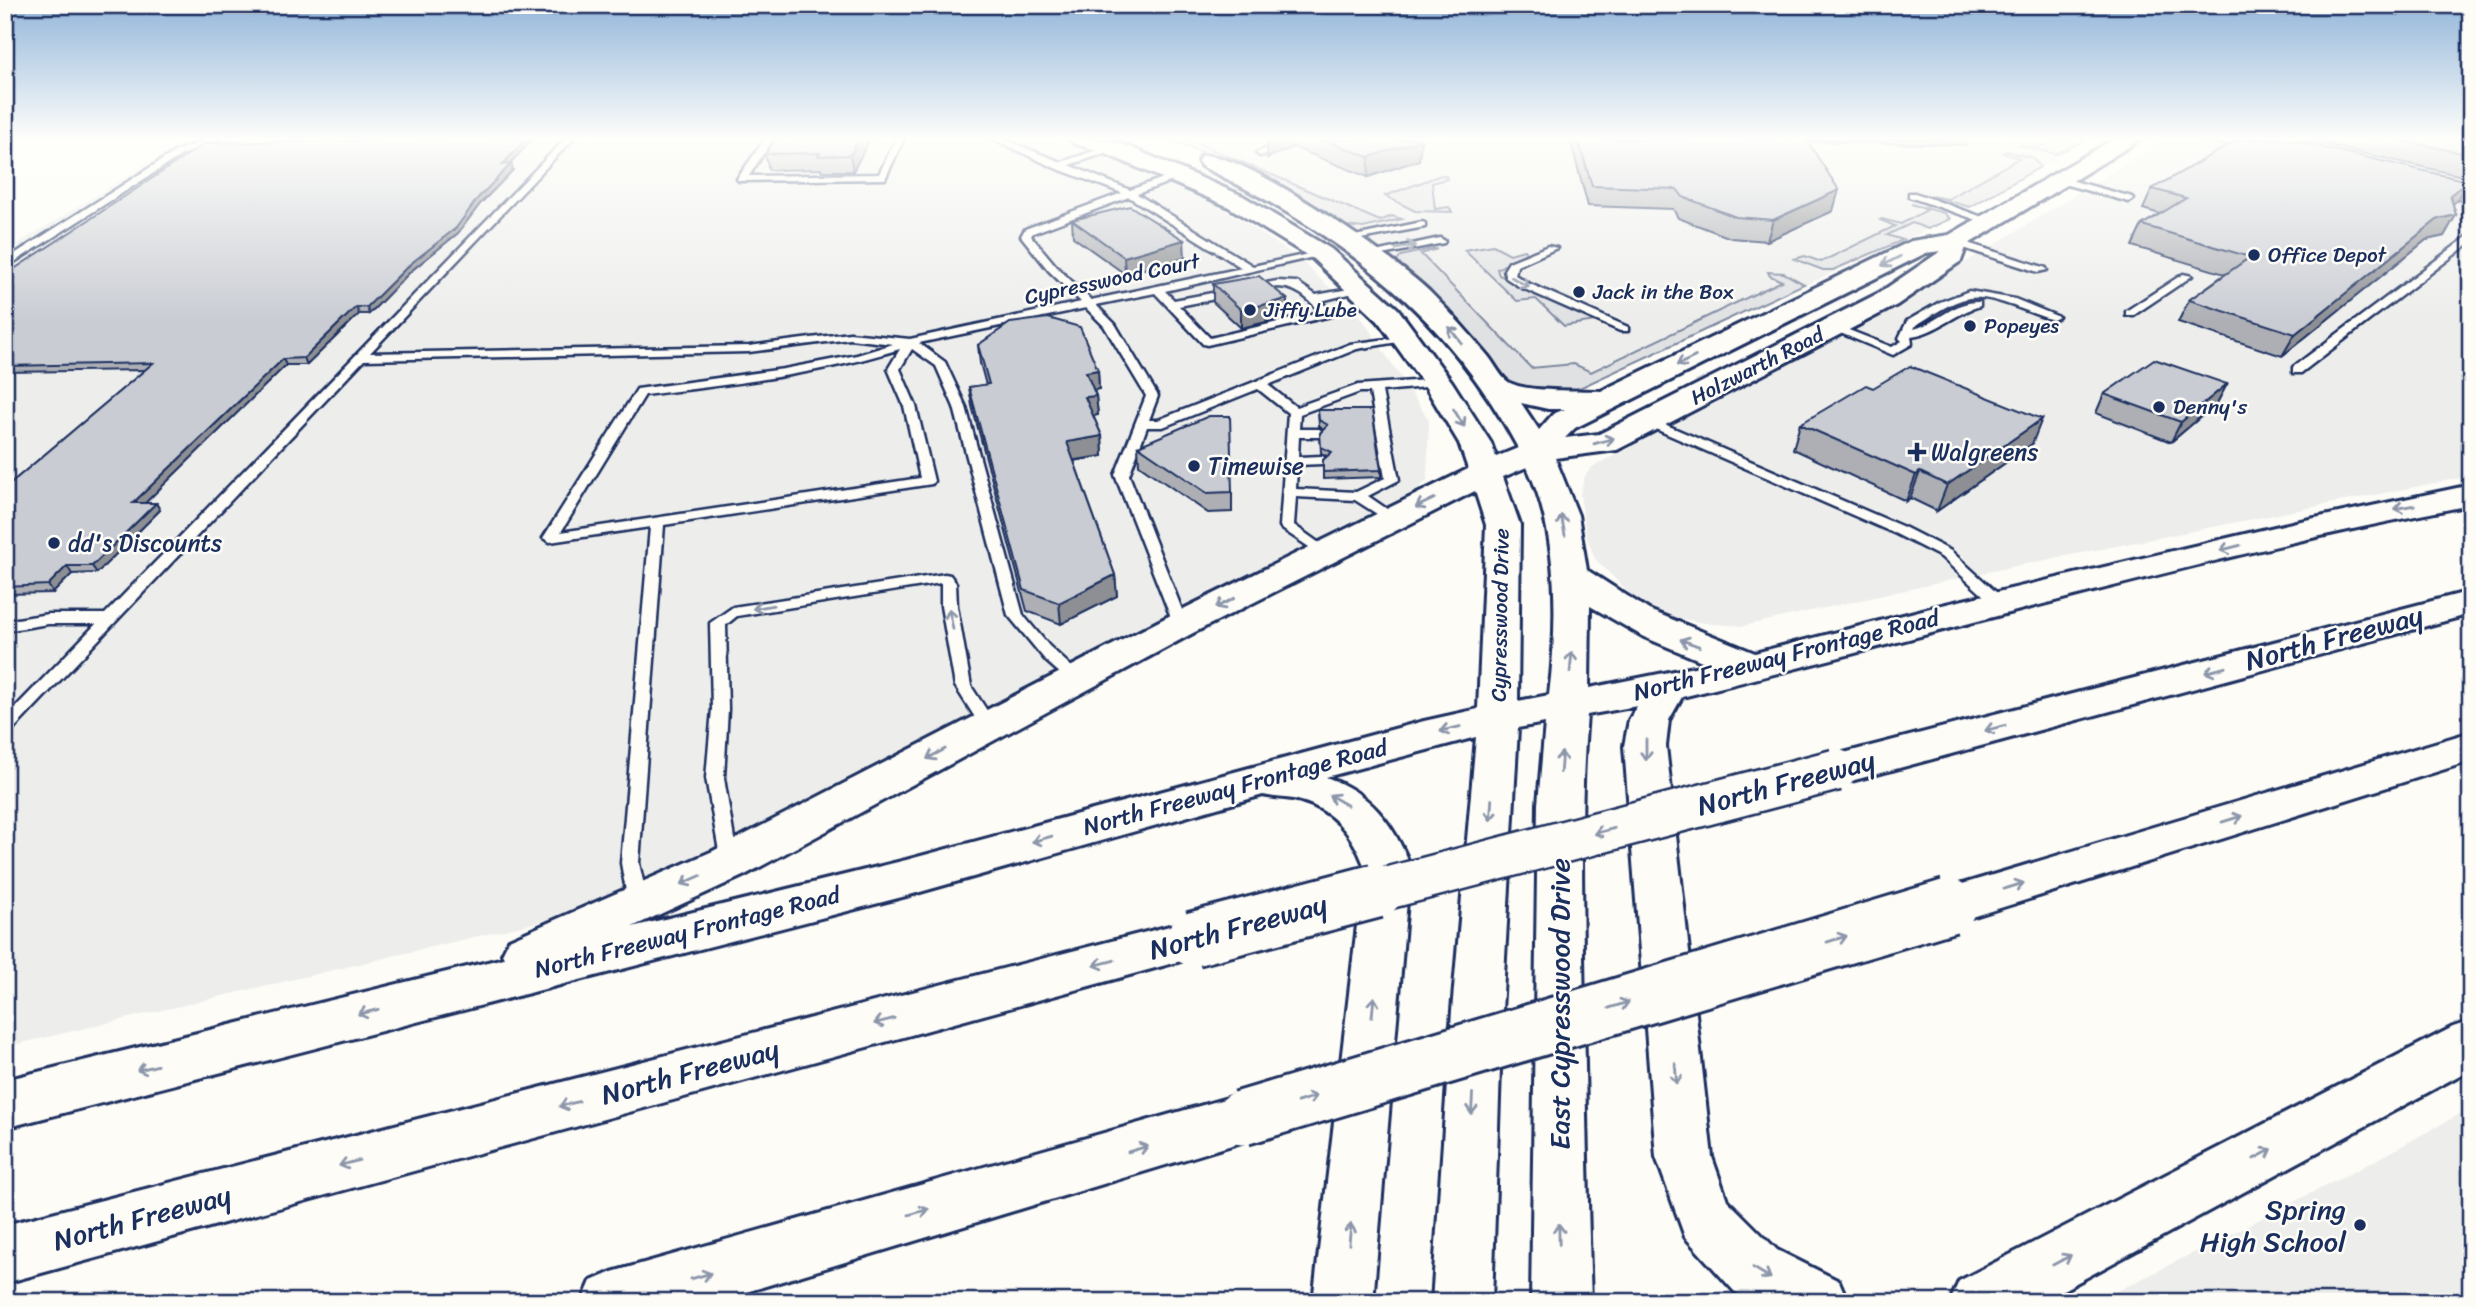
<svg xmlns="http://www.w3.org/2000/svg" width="2476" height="1307" viewBox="0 0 2476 1307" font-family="Sriracha,sans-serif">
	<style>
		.built { fill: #edeeec }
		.green { fill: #e0e1e3; stroke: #7e88a0; stroke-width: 2 }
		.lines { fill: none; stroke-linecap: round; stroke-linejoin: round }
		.lane-casing { stroke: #1b2f5e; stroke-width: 5 }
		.secondary-casing { stroke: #1b2f5e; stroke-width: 6 }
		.highway-casing { stroke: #1b2f5e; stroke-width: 6 }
		.lane { fill: #fdfcf7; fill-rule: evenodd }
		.secondary { fill: #fdfcf7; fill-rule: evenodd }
		.highway { fill: #fdfcf7; fill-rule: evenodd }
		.highway-bridge-far1-casing { stroke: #1b2f5e; stroke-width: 46; stroke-linecap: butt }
		.highway-bridge-casing { stroke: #1b2f5e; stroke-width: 59; stroke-linecap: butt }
		.highway-bridge-far1 { stroke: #fdfcf7; stroke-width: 41 }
		.highway-bridge { stroke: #fdfcf7; stroke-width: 53 }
		.wall { fill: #adafb5; stroke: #1b2f5e; stroke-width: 2 }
		.shaded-wall { fill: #8d8f94; stroke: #1b2f5e; stroke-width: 2 }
		.building { fill: #c9ccd3; stroke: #1b2f5e; stroke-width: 2 }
		.oneway { stroke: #8c96aa }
		.poi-dot { fill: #1b2f5e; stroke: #fdfcf7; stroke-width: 2.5 }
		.labels { text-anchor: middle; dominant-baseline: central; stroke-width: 5; stroke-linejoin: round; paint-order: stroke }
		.far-poi-label { font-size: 21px; fill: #1b2f5e; stroke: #fdfcf7; text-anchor: start }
		.far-street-label { font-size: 21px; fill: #1b2f5e; stroke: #fdfcf7 }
		.poi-label { font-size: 24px; fill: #1b2f5e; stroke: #fdfcf7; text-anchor: start }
		.street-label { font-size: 24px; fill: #1b2f5e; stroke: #fdfcf7 }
		.near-street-label { font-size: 28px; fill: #1b2f5e; stroke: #fdfcf7 }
		.near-poi-label { font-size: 28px; fill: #1b2f5e; stroke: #fdfcf7; text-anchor: end }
	</style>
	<rect width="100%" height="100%" fill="#fdfcf7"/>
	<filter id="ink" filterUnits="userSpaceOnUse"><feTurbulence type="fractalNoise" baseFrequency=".0143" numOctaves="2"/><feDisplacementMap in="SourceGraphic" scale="14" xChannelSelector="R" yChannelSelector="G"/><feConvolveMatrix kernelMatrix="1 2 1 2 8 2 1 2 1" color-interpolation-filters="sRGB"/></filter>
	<g filter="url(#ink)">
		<g class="built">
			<path d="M206 139H1047L1098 152 1205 196 1297 257 1361 317 1429 420 1427 480 1411 496 642 889 581 912 5 1047V251L178 145Z"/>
			<path d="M1165 139H2087L1977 205 1918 234 1573 391 1509 381 1447 308 1396 263 1346 226 1258 176Z"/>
			<path d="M2166 139H2471V476L2020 565 1743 626 1711 624 1665 616 1638 602 1595 559 1586 535 1580 494 1585 476 1592 467 1878 316Z"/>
			<path d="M2471 1108V1302H2096L2361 1168Z"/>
		</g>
		<g class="green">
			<path d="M1171 139H1188L1380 221 1392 216 1402 219 1363 228 1346 226 1258 176Z"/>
			<path d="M2055 139H2087L2056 154 2018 145 2038 148Z"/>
			<path d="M2006 151 2033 158 2040 167 1970 207 1931 196 1948 199 2019 158 2003 153Z"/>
			<path d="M1441 175 1446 176 1447 179 1432 183 1435 209 1449 207 1452 212 1415 211 1385 196Z"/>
			<path d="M1911 204 1944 213 1950 219 1928 229 1912 223 1887 235 1903 240 1833 270H1823L1794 259 1805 256 1821 262 1895 226 1880 220 1882 219 1901 224 1927 210Z"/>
			<path d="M1493 245 1510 254 1524 250 1526 253 1497 269 1499 275 1595 321 1564 326 1536 299 1517 301 1464 250Z"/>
			<path d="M1431 249H1437L1421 254 1531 368 1574 364 1591 372 1782 281 1770 276 1768 272 1784 273 1804 284 1573 391 1558 393 1523 389 1509 381 1447 308 1396 263 1401 256Z"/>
		</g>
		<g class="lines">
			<defs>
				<g id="lane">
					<path d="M209 139H220L182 155 5 268V260L176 151Z"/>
					<path d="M565 139H573L370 353 749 346 850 333 910 339 1081 302 1049 271 1021 236 1025 229 1122 193 1055 168 993 139H1003L1061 162 1112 145 1115 146V150L1069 165 1130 190 1174 174H1180V178L1137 194 1253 266 1322 251 1327 254 1165 291 1174 300 1277 281 1297 282 1316 295 1360 287 1365 290 1321 301 1333 314 1331 316 1207 345 1203 344 1155 293 1096 305 1115 324 1158 396 1149 420H1158L1350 344 1409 336V340L1357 349 1268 385 1296 407 1358 385 1441 379V385L1437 386 1382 391 1399 480 1368 496 1400 518 1393 522 1388 521 1355 500 1296 497 1294 525 1329 550 1331 553 1324 557 1282 529 1280 526 1288 413 1258 389 1163 427H1147L1129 475 1188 625 1180 630 1175 628 1115 475 1146 396 1104 326 1086 308 919 343 945 362 966 407 1023 615 1049 646 1085 679 1077 684 1071 683 1046 661 1008 615 954 407 936 366 912 349 900 369 916 406 934 481 932 484 664 525 639 863 648 903 645 908 638 911 631 908 628 903 621 863 650 527 550 542 543 538 637 389 784 369 857 355 893 344 850 339 749 352 364 360 11 732 5 734V718L96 624H48L5 631V621L48 614H105ZM1129 197 1242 268 1091 300 1057 267 1031 236 1033 233ZM1277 287C1296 287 1308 298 1320 312L1210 338 1179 306ZM900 349 888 369 904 406 920 478 561 532 645 395C731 384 817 375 900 349ZM1360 392H1370L1385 478 1356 492 1296 489 1297 465 1322 464 1329 460 1322 456 1298 457 1299 437H1319L1325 433 1319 429H1299L1300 414Z"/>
					<path d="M765 139H773L749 176 879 174 896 139H904L885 179 739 181 737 179Z"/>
					<path d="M2198 139H2220L2255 145 2251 148Z"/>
					<path d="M1275 145 1278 146V150L1260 156 1256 153Z"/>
					<path d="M2059 177 2132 197 2134 199 2129 202 2056 182V178Z"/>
					<path d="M2440 189 2471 196V202L2437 194V190Z"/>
					<path d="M1909 193H1915L1994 221 1986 223 1909 197Z"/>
					<path d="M1422 222 1425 223V227L1350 241 1345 238Z"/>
					<path d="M2471 234V242L2301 373H2293V367Z"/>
					<path d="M1440 238 1445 241 1444 243 1371 257 1366 254Z"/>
					<path d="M1955 239 2046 268 2047 270 2038 272 1951 244V240Z"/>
					<path d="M1548 246 1557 248 1517 266 1515 275 1528 283 1628 327V331H1620L1520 287 1506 278 1504 270 1509 262Z"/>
					<path d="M2183 274 2192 276 2134 315H2126V311Z"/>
					<path d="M1969 291 2015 299 2059 317 2053 320C2030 314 1993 294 1969 298 1951 301 1932 316 1916 325L1914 329C1937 323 1955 300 1980 302V306C1955 313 1937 333 1911 336L1912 344 1893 355 1826 327 1836 325 1892 347 1902 341 1899 338 1907 321 1940 302Z"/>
					<path d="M1648 417 1906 528 1951 551 2008 603 2000 608 1995 606 1941 557 1896 534 1644 424 1642 421Z"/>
					<path d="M945 574 950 575 956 583 957 606 971 686 997 726 995 730H983L955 686 941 606V583L737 616 726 625 728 709 724 778 738 863 736 868 729 870 722 868 706 778 712 709 710 623 733 607Z"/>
				</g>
				<g id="secondary">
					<path d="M1070 139H1102L1120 143 1243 196 1331 249 1398 309 1452 382 1491 443 1496 457 1518 448C1445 311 1337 232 1201 166L1198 161 1201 156C1239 147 1400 262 1431 293 1451 313 1470 334 1488 356 1494 363 1500 376 1507 381 1522 393 1581 390 1601 391L1911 241 1949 235 2114 139H2138L2135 143 1967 245 1961 261 1897 305 1617 450 1555 458 1578 515 1587 570 1649 610 1755 653 1942 605 2296 522 2471 485V505C2205 555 1944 633 1682 697L1669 720 1666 746 1712 1157 1727 1200 1777 1250 1839 1281 1848 1302H1755L1735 1292 1685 1237 1656 1157 1624 746 1629 720 1637 706 1587 715C1580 795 1582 875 1583 955 1585 1071 1587 1186 1591 1302H1531L1538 804 1545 723 1518 728 1502 1011 1492 1302H1432L1452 1011 1476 737 1326 777C1370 793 1393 823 1410 865L1373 1302H1313L1364 865C1353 835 1333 810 1301 801 1289 797 1276 798 1263 795L906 896 5 1128V1080L504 958 502 954 509 940 713 851 1167 617 1468 469 1459 443 1423 383 1378 321 1313 259 1227 206 1104 153 1073 143ZM1941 251 1879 293 1599 434 1565 438 1575 428 1926 253ZM1521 403 1548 409H1565L1553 414 1539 430ZM1527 467C1559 535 1558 621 1549 695L1518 701 1520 525 1503 477ZM1475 491 1486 525 1478 709 1424 721 906 860 632 927 745 875 1193 633ZM1590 606 1644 637 1709 664 1589 688Z"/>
					<path d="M2471 1021V1069L2041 1302H1950L1959 1281 2453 1027Z"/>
				</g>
				<g id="highway">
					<path d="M2471 591V614L1836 785 1821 781 1815 770 1821 759 1836 755Z"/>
					<path d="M2471 732V761L1949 924 1932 919 1925 906 1932 893 1949 888Z"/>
					<path d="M1193 920 1210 925 1217 939 1210 953 5 1283V1225Z"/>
					<path d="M1242 1094 1261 1101 1269 1118 1261 1135 1242 1142 713 1302H582L591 1281 612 1272Z"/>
				</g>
			</defs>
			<use href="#lane" class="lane-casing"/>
			<use href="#secondary" class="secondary-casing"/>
			<use href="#highway" class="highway-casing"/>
			<use href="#lane" class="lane"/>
			<use href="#secondary" class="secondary"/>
			<use href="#highway" class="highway"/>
			<defs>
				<path id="highway-bridge-far1" d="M1369 893 1836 770"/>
				<g id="highway-bridge">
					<path d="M1193 939 1376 891"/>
					<path d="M1242 1118 1949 906"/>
				</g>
			</defs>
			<use href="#highway-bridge-far1" class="highway-bridge-far1-casing"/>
			<use href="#highway-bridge" class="highway-bridge-casing"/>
			<use href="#highway-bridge-far1" class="highway-bridge-far1"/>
			<use href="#highway-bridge" class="highway-bridge"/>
		</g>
		<g class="wall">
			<path d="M378 139H533L509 164H511L513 170 480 204 458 233 411 271 369 314H359L307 365H286L145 503H156L160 510 97 573 72 574 53 593 5 594V482H12L145 370 5 372V275L375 140Z"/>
			<path d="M776 139H870L853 171H822L821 169 769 170 765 154Z"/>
			<path d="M1267 139H1416L1421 140 1419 160 1368 177 1293 147 1267 158Z"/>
			<path d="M1570 139H1969L1966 145 1807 141 1833 211 1767 241 1731 238 1678 218 1673 209 1588 206Z"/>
			<path d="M2301 139H2471V178Z"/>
			<path d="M2152 189 2456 201 2453 204 2456 215 2444 236 2426 240 2282 356 2178 322 2189 300 2225 274 2132 246 2142 225 2160 214 2143 209Z"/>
			<path d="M1072 220 1185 258 1125 274 1073 237Z"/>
			<path d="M1213 284 1287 299V317L1241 328 1213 302Z"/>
			<path d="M978 345 1098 370 1099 389 1094 390 1096 396 1098 415 1093 416 1102 436 1103 456 1074 461 1115 575 1117 596 1061 624 1027 611 972 406 969 387 986 385 980 363Z"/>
			<path d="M2227 384 2217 403 2171 442 2096 413 2104 394Z"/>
			<path d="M1318 410 1381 470V477L1323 479V460L1327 456 1321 453 1320 433 1323 430 1319 426Z"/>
			<path d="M1800 424 2032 444 1937 511 1910 498 1906 501 1793 449Z"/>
			<path d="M1138 446 1232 492V512L1208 513 1139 465Z"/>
		</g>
		<g class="shaded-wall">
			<path d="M526 139H533L503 170 502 165Z"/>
			<path d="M859 139H870L853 171 850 155Z"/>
			<path d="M1267 139H1293V147L1267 158Z"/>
			<path d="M1421 140 1419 160 1368 177 1369 157Z"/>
			<path d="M511 164 513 170 480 204 458 233 411 271 369 314 367 307Z"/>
			<path d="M2468 181 2456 201 2439 215 2450 195Z"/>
			<path d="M1839 190 1833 211 1767 241 1773 220Z"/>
			<path d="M2456 215 2444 236 2426 240 2282 356 2295 334 2438 219Z"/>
			<path d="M1184 240 1185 258 1125 274 1124 257Z"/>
			<path d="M1287 299V317L1241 328V310Z"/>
			<path d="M356 307 359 314 307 365 304 358Z"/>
			<path d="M283 359 286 365 138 510 133 503Z"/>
			<path d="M1098 370 1099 389 1088 391 1086 372Z"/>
			<path d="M2227 384 2217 403 2171 442 2181 422Z"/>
			<path d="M1096 396 1098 415 1087 417 1085 397Z"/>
			<path d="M2042 419 2032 444 1937 511 1947 485Z"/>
			<path d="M1102 436 1103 456 1069 461 1067 442Z"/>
			<path d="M1920 472 1910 498 1906 501 1916 475Z"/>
			<path d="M156 503 160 510 97 573 92 566Z"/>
			<path d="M67 566 72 574 53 593 48 585Z"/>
			<path d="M1115 575 1117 596 1061 624 1059 603Z"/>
		</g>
		<g class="building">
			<path d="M378 139H526L502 165 511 164 478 198 456 228 409 265 367 307H356L304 358 283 359 133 503H156L92 566H67L48 585 5 587V482H12L153 363 5 366V320L9 318H5V275L206 143 375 140Z"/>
			<path d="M776 139H859L850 155 818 156 820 153 765 154Z"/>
			<path d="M1321 139H1416L1421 140 1369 157Z"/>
			<path d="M1578 139H1806L1839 190 1773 220 1736 217 1683 197 1677 189 1592 186Z"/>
			<path d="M2239 139H2287L2468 181 2450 195 2456 215 2438 219 2295 334 2189 300 2250 257 2142 225 2186 198 2152 189Z"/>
			<path d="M2396 139H2471V155Z"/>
			<path d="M1130 206 1184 240 1124 257 1072 220Z"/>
			<path d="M1259 276 1287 299 1241 310 1213 284Z"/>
			<path d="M1048 318 1080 327 1098 370 1086 372 1096 396 1085 397 1102 436 1067 442 1115 575 1059 603 1024 590 969 387 989 384 978 345 1010 323Z"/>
			<path d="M2154 359 2227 384 2181 422 2104 394Z"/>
			<path d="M1910 366 2042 419 1947 485 1920 472 1916 475 1800 424 1866 385 1873 388Z"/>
			<path d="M1318 410H1372L1381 470 1323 472V460L1332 452 1321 447 1320 433 1328 425 1319 420Z"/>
			<path d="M1209 416H1230L1232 492 1207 493 1138 446Z"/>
		</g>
		<defs><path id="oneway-shaft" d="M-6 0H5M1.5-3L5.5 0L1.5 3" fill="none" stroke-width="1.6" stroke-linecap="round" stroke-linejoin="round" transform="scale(1.75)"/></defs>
		<g class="oneway">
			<use href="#oneway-shaft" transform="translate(1406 247) rotate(-11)"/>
			<use href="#oneway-shaft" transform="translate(1891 261) rotate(153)"/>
			<use href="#oneway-shaft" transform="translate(1520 282) rotate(30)"/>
			<use href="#oneway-shaft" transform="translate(1455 335) rotate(-129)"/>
			<use href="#oneway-shaft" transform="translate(1686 361) rotate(154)"/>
			<use href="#oneway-shaft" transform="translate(1459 418) rotate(58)"/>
			<use href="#oneway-shaft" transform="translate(1604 441) rotate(-16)"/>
			<use href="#oneway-shaft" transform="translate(1425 503) rotate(154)"/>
			<use href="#oneway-shaft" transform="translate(2404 507) rotate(170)"/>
			<use href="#oneway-shaft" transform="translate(1563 525) rotate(-101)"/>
			<use href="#oneway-shaft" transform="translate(2230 548) rotate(166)"/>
			<use href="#oneway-shaft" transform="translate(1225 603) rotate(153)"/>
			<use href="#oneway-shaft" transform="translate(763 607) rotate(170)"/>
			<use href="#oneway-shaft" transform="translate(951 619) rotate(-101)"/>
			<use href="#oneway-shaft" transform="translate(1690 643) rotate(-160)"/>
			<use href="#oneway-shaft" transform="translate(1571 662) rotate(-85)"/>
			<use href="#oneway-shaft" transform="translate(2215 670) rotate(165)"/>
			<use href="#oneway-shaft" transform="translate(1995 728) rotate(165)"/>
			<use href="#oneway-shaft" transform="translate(1450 729) rotate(167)"/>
			<use href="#oneway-shaft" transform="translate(1646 750) rotate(90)"/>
			<use href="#oneway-shaft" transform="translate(936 754) rotate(152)"/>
			<use href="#oneway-shaft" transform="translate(1561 762) rotate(-86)"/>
			<use href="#oneway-shaft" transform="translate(1338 800) rotate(-150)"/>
			<use href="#oneway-shaft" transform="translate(1491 810) rotate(94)"/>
			<use href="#oneway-shaft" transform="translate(2232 819) rotate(-17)"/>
			<use href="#oneway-shaft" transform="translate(1604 831) rotate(165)"/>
			<use href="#oneway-shaft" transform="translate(1042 839) rotate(164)"/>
			<use href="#oneway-shaft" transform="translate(691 880) rotate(156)"/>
			<use href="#oneway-shaft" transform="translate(2014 886) rotate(-17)"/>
			<use href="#oneway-shaft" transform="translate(1837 939) rotate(-17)"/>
			<use href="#oneway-shaft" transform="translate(1104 963) rotate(165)"/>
			<use href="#oneway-shaft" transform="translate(1619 1005) rotate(-17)"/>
			<use href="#oneway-shaft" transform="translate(1373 1007) rotate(-84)"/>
			<use href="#oneway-shaft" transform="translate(368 1012) rotate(166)"/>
			<use href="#oneway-shaft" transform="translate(884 1021) rotate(165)"/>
			<use href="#oneway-shaft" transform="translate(147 1068) rotate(166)"/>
			<use href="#oneway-shaft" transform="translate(1676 1074) rotate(85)"/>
			<use href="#oneway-shaft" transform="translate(1307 1099) rotate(-17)"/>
			<use href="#oneway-shaft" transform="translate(569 1104) rotate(165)"/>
			<use href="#oneway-shaft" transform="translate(1472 1104) rotate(93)"/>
			<use href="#oneway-shaft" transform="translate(1138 1149) rotate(-16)"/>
			<use href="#oneway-shaft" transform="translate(2263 1154) rotate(-28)"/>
			<use href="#oneway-shaft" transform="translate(349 1163) rotate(165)"/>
			<use href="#oneway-shaft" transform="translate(919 1212) rotate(-16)"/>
			<use href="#oneway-shaft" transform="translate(1350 1234) rotate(-84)"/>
			<use href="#oneway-shaft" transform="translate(1559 1234) rotate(-91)"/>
			<use href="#oneway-shaft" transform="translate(2062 1260) rotate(-28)"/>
			<use href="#oneway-shaft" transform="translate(1762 1273) rotate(31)"/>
			<use href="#oneway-shaft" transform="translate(701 1276) rotate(-16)"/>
		</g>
	</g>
	<linearGradient id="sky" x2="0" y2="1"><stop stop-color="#93b6da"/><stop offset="0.43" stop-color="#fefefb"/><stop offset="1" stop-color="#fefefb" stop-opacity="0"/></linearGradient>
	<rect width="2476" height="322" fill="url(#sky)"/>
	<g class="poi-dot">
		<circle cx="2254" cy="255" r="7"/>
		<circle cx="1579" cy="292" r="7"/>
		<circle cx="1250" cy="310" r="7"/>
		<circle cx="1970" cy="326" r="7"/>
		<circle cx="2159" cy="407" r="7"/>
		<path d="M1913.5 441.5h7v7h7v7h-7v7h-7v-7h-7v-7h7z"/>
		<circle cx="1194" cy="466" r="7"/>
		<circle cx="54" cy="543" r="7"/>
		<circle cx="2360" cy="1225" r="7"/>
	</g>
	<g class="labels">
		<g class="far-poi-label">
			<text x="2268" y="255">Office Depot</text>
			<text x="1593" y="292">Jack in the Box</text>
			<text x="1264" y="310">Jiffy Lube</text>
			<text x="1984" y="326">Popeyes</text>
			<text x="2173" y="407">Denny's</text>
		</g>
		<g class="far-street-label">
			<text transform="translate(1112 279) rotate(-12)">Cypresswood Court</text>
			<text transform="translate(1757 366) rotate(-27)">Holzwarth Road</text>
			<text transform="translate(1500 615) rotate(-89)">Cypresswood Drive</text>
		</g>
		<g class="poi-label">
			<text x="1931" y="452">Walgreens</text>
			<text x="1208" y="466">Timewise</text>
			<text x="68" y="543">dd's Discounts</text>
		</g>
		<g class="street-label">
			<text transform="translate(1786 655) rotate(-14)">North Freeway Frontage Road</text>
			<text transform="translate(1235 787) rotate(-15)">North Freeway Frontage Road</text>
			<text transform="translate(687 932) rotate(-14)">North Freeway Frontage Road</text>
		</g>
		<g class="near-street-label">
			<text transform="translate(2334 638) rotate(-15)">North Freeway</text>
			<text transform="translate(1786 783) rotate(-15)">North Freeway</text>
			<text transform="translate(1238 927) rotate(-15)">North Freeway</text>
			<text transform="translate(1559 1004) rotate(-90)">East Cypresswood Drive</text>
			<text transform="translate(690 1072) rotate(-15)">North Freeway</text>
			<text transform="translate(142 1218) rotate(-15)">North Freeway</text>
		</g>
		<g class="near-poi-label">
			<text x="2346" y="1209">Spring<tspan x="2346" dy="32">High School</tspan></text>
		</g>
	</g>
	<rect width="2476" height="1307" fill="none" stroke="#fdfcf7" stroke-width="28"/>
	<rect x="14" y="14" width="2448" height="1279" fill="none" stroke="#1b2f5e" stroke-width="2.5" filter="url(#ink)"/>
</svg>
